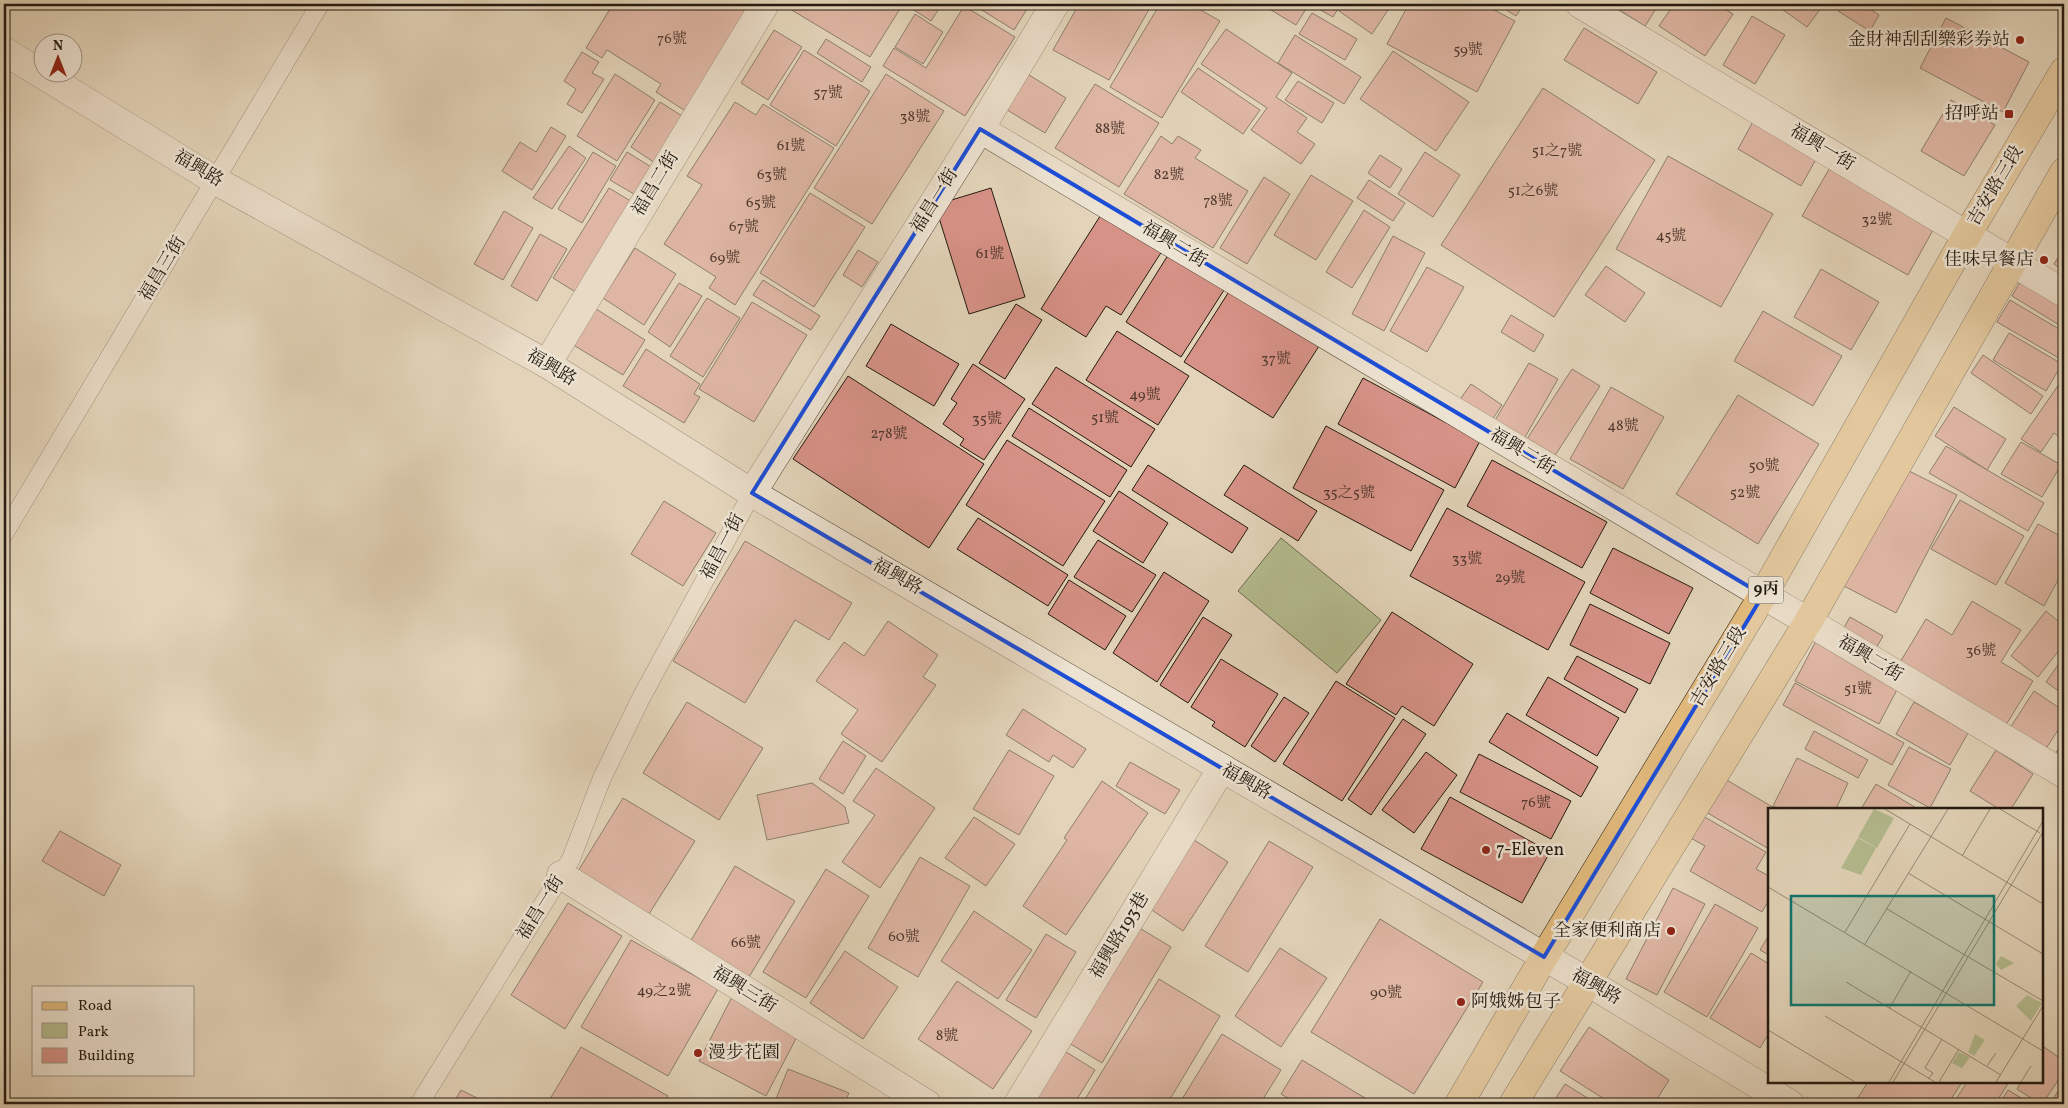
<svg xmlns="http://www.w3.org/2000/svg" width="2068" height="1108" viewBox="0 0 2068 1108" font-family="Vollkorn,'Noto Serif TC',serif">
	<style>
		.green { fill: #b4bc8f; stroke: #6c6b50 }
		.building { fill: #d79287; stroke: #231a11 }
		.lines { fill: none; stroke-linecap: round; stroke-linejoin: round }
		.service-casing { stroke: #53483b; stroke-width: 19 }
		.minor-casing { stroke: #53483b; stroke-width: 29 }
		.tertiary-casing { stroke: #53483b; stroke-width: 29 }
		.primary-casing { stroke: #231a11; stroke-width: 29 }
		.service { stroke: #ede3d2; stroke-width: 18 }
		.minor { stroke: #ede3d2; stroke-width: 28 }
		.tertiary { stroke: #ede3d2; stroke-width: 28 }
		.primary { stroke: #e2ba7c; stroke-width: 28 }
		.marked { fill: none; stroke: #1d4ed8; stroke-width: 4; stroke-linejoin: round }
		.poi-dot { fill: #8f2418; stroke: #ede3d2; stroke-width: 2 }
		.labels { text-anchor: middle; dominant-baseline: central; stroke-width: 5; stroke-linejoin: round; paint-order: stroke }
		.number-label { font-size: 15px; fill: #50382e }
		.shield { fill: #ede3d2; stroke: #60564b; stroke-width: 1 }
		.shield-label { font-size: 16px; font-weight: bold; fill: #231a11 }
		.poi-label { font-size: 18px; fill: #231a11; stroke: #ede3d2; text-anchor: end }
		.street-label { font-size: 18px; fill: #231a11; stroke: #ede3d2 }
		.inset-road { fill: none; stroke: #968a76; stroke-width: 1 }
		.view { fill: #0f766e; fill-opacity: 0.15; stroke: #0f766e; stroke-width: 2.5 }
		.inset-edge { fill: none; stroke: #231a11; stroke-width: 2.5 }
	</style>
	<rect width="100%" height="100%" fill="#e3d4b9"/>
	<filter id="stains"><feTurbulence type="fractalNoise" baseFrequency=".004" numOctaves="4"/><feColorMatrix values="0 0 0 0 .2 0 0 0 0 .09 0 0 0 0 .02 0 0 0 .5 -.17"/></filter>
	<radialGradient id="worn" r=".72"><stop offset=".6" stop-color="#630" stop-opacity="0"/><stop offset="1" stop-color="#630" stop-opacity=".3"/></radialGradient>
	<path class="green" d="M1281 538 1381 620 1337 673 1238 591Z"/>
	<g class="building">
		<path d="M613 4H754L687 112 656 92 661 84 607 50 602 58 586 48Z"/>
		<path d="M793 4H903L870 57 790 9Z"/>
		<path d="M911 4H942L931 21 909 7Z"/>
		<path d="M972 4H1030L1014 30Z"/>
		<path d="M1079 4H1152L1109 80 1053 50Z"/>
		<path d="M1160 4H1190L1220 21 1162 118 1110 87Z"/>
		<path d="M1261 4H1309L1296 25Z"/>
		<path d="M1310 4H1341L1333 17Z"/>
		<path d="M1344 4H1392L1372 34 1339 11Z"/>
		<path d="M1409 4H1483L1515 21 1477 92 1387 44Z"/>
		<path d="M1497 4H1524L1516 16Z"/>
		<path d="M1610 4H1659L1645 26Z"/>
		<path d="M1674 4H1717L1733 14 1705 56 1659 26Z"/>
		<path d="M1775 4H1824L1807 27Z"/>
		<path d="M1843 4H1871L1868 8 1879 15 1870 31 1838 11Z"/>
		<path d="M964 6 1015 37 965 116 883 66 894 48 926 68Z"/>
		<path d="M1312 13 1357 39 1345 60 1299 34Z"/>
		<path d="M915 14 943 32 923 64 895 47Z"/>
		<path d="M1752 16 1785 35 1755 84 1723 65Z"/>
		<path d="M1946 18 2029 62 2003 112 1920 68Z"/>
		<path d="M1584 28 1657 72 1638 104 1564 60Z"/>
		<path d="M1226 29 1292 73 1276 97 1307 118 1297 132 1315 144 1301 164 1251 130 1267 108 1201 64Z"/>
		<path d="M774 30 802 47 768 100 741 83Z"/>
		<path d="M1295 35 1361 77 1344 104 1278 63Z"/>
		<path d="M826 39 871 67 862 82 817 53Z"/>
		<path d="M804 50 870 91 836 146 770 105Z"/>
		<path d="M1393 51 1469 102 1436 151 1360 99Z"/>
		<path d="M582 52 599 62 592 73 604 79 582 113 567 104 576 89 564 81Z"/>
		<path d="M1198 68 1260 110 1243 134 1181 92Z"/>
		<path d="M1026 73 1066 98 1045 133 1004 108Z"/>
		<path d="M615 74 655 100 617 161 577 136Z"/>
		<path d="M886 74 944 111 872 224 814 188Z"/>
		<path d="M1298 81 1334 103 1322 123 1285 100Z"/>
		<path d="M1095 84 1159 123 1119 187 1055 148Z"/>
		<path d="M1543 88 1655 160 1554 317 1441 245Z"/>
		<path d="M1951 100 1995 125 1964 176 1921 151Z"/>
		<path d="M660 102 687 119 658 165 631 147Z"/>
		<path d="M735 102 756 115 763 104 834 148 735 305 709 288 716 277 664 244 702 185 687 176Z"/>
		<path d="M1755 118 1819 154 1801 186 1738 149Z"/>
		<path d="M551 127 566 136 532 190 502 171 520 142 536 152Z"/>
		<path d="M1161 136 1172 144 1178 136 1201 150 1195 158 1248 191 1213 248 1124 194Z"/>
		<path d="M569 146 586 158 552 209 533 198Z"/>
		<path d="M593 152 616 166 582 223 558 209Z"/>
		<path d="M627 152 656 170 639 197 610 180Z"/>
		<path d="M1425 152 1460 175 1433 217 1398 194Z"/>
		<path d="M1380 155 1402 169 1390 188 1368 173Z"/>
		<path d="M1668 156 1773 214 1721 307 1616 249Z"/>
		<path d="M1832 164 1937 223 1908 275 1802 216Z"/>
		<path d="M1311 175 1353 201 1316 260 1274 235Z"/>
		<path d="M1264 177 1290 194 1247 264 1220 248Z"/>
		<path d="M1369 180 1405 203 1393 221 1357 198Z"/>
		<path d="M609 188 639 206 582 296 553 278Z"/>
		<path d="M991 188 1025 297 969 314 935 205Z"/>
		<path d="M810 193 865 227 814 307 760 273Z"/>
		<path d="M1104 210 1164 248 1121 315 1106 306 1086 337 1041 309Z"/>
		<path d="M1364 210 1390 227 1352 288 1326 272Z"/>
		<path d="M504 211 533 228 503 280 474 264Z"/>
		<path d="M540 234 567 249 537 301 511 286Z"/>
		<path d="M1393 236 1425 253 1384 331 1352 314Z"/>
		<path d="M635 248 676 274 644 325 603 298Z"/>
		<path d="M2064 248V271L2054 264Z"/>
		<path d="M858 250 878 262 862 287 843 275Z"/>
		<path d="M1170 252 1226 287 1181 357 1126 322Z"/>
		<path d="M1606 266 1645 293 1625 322 1585 295Z"/>
		<path d="M1427 267 1464 287 1427 352 1390 331Z"/>
		<path d="M1821 269 1879 302 1851 350 1794 317Z"/>
		<path d="M2024 275 2064 299V328L2012 296Z"/>
		<path d="M763 280 820 316 811 330 753 295Z"/>
		<path d="M679 283 702 296 670 347 648 332Z"/>
		<path d="M1230 290 1319 346 1273 418 1184 362Z"/>
		<path d="M707 298 740 318 703 377 670 356Z"/>
		<path d="M2010 300 2064 332V361L1997 322Z"/>
		<path d="M752 302 807 335 754 422 699 389Z"/>
		<path d="M1016 304 1042 320 1005 379 979 363Z"/>
		<path d="M593 307 645 340 623 375 570 343Z"/>
		<path d="M1763 311 1842 356 1813 406 1734 361Z"/>
		<path d="M1511 315 1544 335 1534 352 1501 332Z"/>
		<path d="M891 324 959 364 934 406 866 366Z"/>
		<path d="M1117 331 1189 376 1158 425 1086 380Z"/>
		<path d="M2009 333 2062 364 2046 391 1993 360Z"/>
		<path d="M646 349 700 384 694 394 700 397 684 423 623 386Z"/>
		<path d="M1983 355 2043 396 2031 414 1971 373Z"/>
		<path d="M1529 363 1558 379 1524 439 1494 422Z"/>
		<path d="M973 364 1025 399 984 460 960 445 964 439 943 424 957 403 951 399Z"/>
		<path d="M1056 367 1155 429 1131 467 1032 404Z"/>
		<path d="M1572 369 1600 386 1554 457 1527 439Z"/>
		<path d="M848 376 984 464 929 548 793 459Z"/>
		<path d="M2064 377V426L2058 436 2054 433 2041 452 2021 439Z"/>
		<path d="M1363 378 1480 441 1455 488 1338 424Z"/>
		<path d="M1471 384 1502 405 1488 426 1456 405Z"/>
		<path d="M1611 387 1664 417 1623 489 1570 459Z"/>
		<path d="M1738 395 1819 444 1758 544 1676 494Z"/>
		<path d="M1954 407 2006 439 1987 470 1935 436Z"/>
		<path d="M1029 408 1127 470 1110 497 1012 436Z"/>
		<path d="M1326 426 1444 490 1411 551 1293 488Z"/>
		<path d="M1007 440 1105 501 1063 566 966 505Z"/>
		<path d="M2021 442 2061 465 2042 497 2001 474Z"/>
		<path d="M1946 446 2044 503 2028 531 1929 473Z"/>
		<path d="M1492 460 1607 522 1582 568 1467 506Z"/>
		<path d="M1148 465 1248 528 1232 553 1132 490Z"/>
		<path d="M1244 465 1317 511 1298 541 1224 495Z"/>
		<path d="M1901 467 1957 495 1896 613 1840 584Z"/>
		<path d="M1119 491 1168 523 1143 563 1093 531Z"/>
		<path d="M1960 500 2024 536 1996 585 1931 549Z"/>
		<path d="M664 501 716 533 683 586 631 554Z"/>
		<path d="M1447 508 1585 582 1548 650 1410 576Z"/>
		<path d="M978 518 1068 575 1048 606 957 549Z"/>
		<path d="M2038 524 2064 538V569L2044 606 2005 583Z"/>
		<path d="M1098 540 1156 575 1132 612 1074 577Z"/>
		<path d="M745 541 852 603 829 640 795 620 745 703 673 661Z"/>
		<path d="M1613 548 1693 588 1669 634 1590 593Z"/>
		<path d="M1164 572 1209 601 1157 682 1113 653Z"/>
		<path d="M1069 580 1126 616 1105 650 1048 614Z"/>
		<path d="M1972 601 2021 630 2001 662 2033 681 2001 733 1896 669 1926 619 1952 635Z"/>
		<path d="M1590 604 1670 643 1650 684 1570 645Z"/>
		<path d="M2046 611 2064 626V644L2038 677 2011 656Z"/>
		<path d="M1392 612 1473 664 1434 726 1402 706 1396 715 1346 684Z"/>
		<path d="M1203 617 1232 635 1188 703 1160 685Z"/>
		<path d="M1850 617 1883 636 1871 657 1838 638Z"/>
		<path d="M888 621 938 655 923 677 936 685 882 762 841 734 858 710 816 681 844 642 864 656Z"/>
		<path d="M1816 641 1900 684 1879 724 1795 681Z"/>
		<path d="M1577 656 1638 689 1625 713 1564 679Z"/>
		<path d="M1221 659 1278 694 1245 747 1212 726 1215 722 1191 707Z"/>
		<path d="M2060 662 2064 665V695L2046 682Z"/>
		<path d="M1548 677 1619 718 1597 756 1526 715Z"/>
		<path d="M1336 681 1395 718 1342 801 1283 764Z"/>
		<path d="M1795 683 1904 743 1892 765 1783 705Z"/>
		<path d="M2034 691 2064 711V721L2045 750 2010 728Z"/>
		<path d="M1284 697 1309 713 1275 762 1251 746Z"/>
		<path d="M687 702 763 748 719 820 643 773Z"/>
		<path d="M1914 702 1968 733 1950 765 1896 734Z"/>
		<path d="M1023 709 1086 749 1073 768 1053 755 1049 762 1006 735Z"/>
		<path d="M1507 713 1598 767 1581 797 1489 742Z"/>
		<path d="M1403 719 1426 734 1371 815 1348 799Z"/>
		<path d="M1814 731 1868 760 1858 778 1805 749Z"/>
		<path d="M2064 740V760L2055 754Z"/>
		<path d="M843 741 866 756 843 794 819 779Z"/>
		<path d="M1909 747 1951 769 1930 808 1888 785Z"/>
		<path d="M1009 750 1054 776 1019 835 973 809Z"/>
		<path d="M1996 750 2033 774 2011 809H1999L1970 791Z"/>
		<path d="M1426 752 1457 775 1414 833 1382 810Z"/>
		<path d="M1479 754 1571 801 1551 839 1460 792Z"/>
		<path d="M1797 758 1848 783 1836 809H1779L1773 806Z"/>
		<path d="M1130 762 1180 790 1165 814 1116 786Z"/>
		<path d="M876 768 935 808 880 888 842 862 875 815 853 801Z"/>
		<path d="M1725 779 1776 809H1769V849L1706 812Z"/>
		<path d="M1102 781 1148 813 1066 935 1023 906 1067 840 1064 838Z"/>
		<path d="M812 783 845 807 849 823 767 840 757 795Z"/>
		<path d="M1876 784 1918 809H1861Z"/>
		<path d="M1450 797 1550 852 1522 903 1421 849Z"/>
		<path d="M623 798 695 841 649 914 578 871Z"/>
		<path d="M1701 815 1766 852 1756 869 1769 876V900L1762 912 1690 871 1705 846 1689 837Z"/>
		<path d="M974 817 1015 844 986 886 945 858Z"/>
		<path d="M60 831 121 865 104 896 42 861Z"/>
		<path d="M1188 836 1228 862 1183 931 1143 904Z"/>
		<path d="M1269 841 1313 867 1248 972 1205 946Z"/>
		<path d="M920 857 970 886 918 977 868 948Z"/>
		<path d="M735 866 795 901 749 977 690 942Z"/>
		<path d="M826 869 869 896 806 998 763 972Z"/>
		<path d="M1673 888 1705 904 1657 995 1626 979Z"/>
		<path d="M568 903 622 936 565 1029 511 995Z"/>
		<path d="M1715 904 1758 928 1707 1017 1664 992Z"/>
		<path d="M974 911 1032 950 998 999 941 961Z"/>
		<path d="M1380 919 1483 982 1414 1094 1311 1032Z"/>
		<path d="M1133 924 1171 947 1102 1063 1064 1040Z"/>
		<path d="M1046 934 1076 952 1036 1018 1006 1000Z"/>
		<path d="M1769 935V955L1760 950Z"/>
		<path d="M631 940 718 989 668 1076 581 1027Z"/>
		<path d="M1280 948 1327 978 1281 1047 1235 1016Z"/>
		<path d="M845 951 898 987 863 1039 810 1003Z"/>
		<path d="M1751 953 1769 964V1033L1760 1048 1710 1018Z"/>
		<path d="M1159 979 1220 1016 1167 1104H1082Z"/>
		<path d="M957 981 1032 1031 993 1089 918 1039Z"/>
		<path d="M733 995 801 1029 766 1096 699 1061Z"/>
		<path d="M1589 1027 1669 1080 1654 1104H1612L1560 1071Z"/>
		<path d="M1222 1034 1281 1070 1260 1104H1179Z"/>
		<path d="M581 1047 668 1096 663 1104H547Z"/>
		<path d="M2044 1047 2064 1061V1072L2042 1104H2040L2017 1089 2021 1082H2042V1051Z"/>
		<path d="M1063 1050 1095 1070 1074 1104H1030Z"/>
		<path d="M1302 1060 1375 1104H1298L1281 1094Z"/>
		<path d="M788 1069 849 1093 844 1104H774Z"/>
		<path d="M1868 1082H1962L1948 1104H1854Z"/>
		<path d="M1967 1082H2009L1995 1104H1953Z"/>
		<path d="M2064 1082V1104H2050Z"/>
		<path d="M1565 1084 1597 1104H1552Z"/>
		<path d="M461 1090 489 1104H453Z"/>
		<path d="M2008 1090 2031 1104H1999Z"/>
	</g>
	<g class="lines">
		<defs>
			<g id="service">
				<path d="M4 534 320 4"/>
				<path d="M419 1104 571 859 602 778 640 700 752 493"/>
			</g>
			<g id="minor">
				<path d="M1580 4 2064 293"/>
				<path d="M980 129 2064 774"/>
				<path d="M547 364 765 4"/>
				<path d="M752 493 980 129 1055 4"/>
				<path d="M561 875 927 1104"/>
				<path d="M1018 1104 1222 768"/>
			</g>
			<path id="tertiary" d="M4 51 216 181 547 364 752 493 1586 981 1790 1104"/>
			<g id="primary">
				<path d="M1459 1104 1544 957 1763 595 1967 235 2064 71"/>
				<path d="M1513 1104 1808 622 2064 172"/>
			</g>
		</defs>
		<use href="#service" class="service-casing"/>
		<use href="#minor" class="minor-casing"/>
		<use href="#tertiary" class="tertiary-casing"/>
		<use href="#primary" class="primary-casing"/>
		<use href="#service" class="service"/>
		<use href="#minor" class="minor"/>
		<use href="#tertiary" class="tertiary"/>
		<use href="#primary" class="primary"/>
	</g>
	<path d="M0 0H2068V1108H0ZM980 129 1763 595 1544 957 752 493Z" fill="#e3d4b9" fill-opacity=".55" fill-rule="evenodd"/>
	<path class="marked" d="M980 129 1763 595 1544 957 752 493Z"/>
	<g class="poi-dot">
		<circle cx="2020" cy="40" r="5"/>
		<rect x="2004" y="109" width="10" height="10" rx="2.5"/>
		<circle cx="2044" cy="260" r="5"/>
		<circle cx="1486" cy="850" r="5"/>
		<circle cx="1671" cy="931" r="5"/>
		<circle cx="1461" cy="1002" r="5"/>
		<circle cx="698" cy="1053" r="5"/>
	</g>
	<g class="labels">
		<g class="number-label">
			<text x="672" y="39">76號</text>
			<text x="1468" y="50">59號</text>
			<text x="828" y="93">57號</text>
			<text x="915" y="117">38號</text>
			<text x="1110" y="129">88號</text>
			<text x="791" y="146">61號</text>
			<text x="1557" y="151">51之7號</text>
			<text x="772" y="175">63號</text>
			<text x="1169" y="175">82號</text>
			<text x="1533" y="191">51之6號</text>
			<text x="1218" y="201">78號</text>
			<text x="761" y="203">65號</text>
			<text x="1877" y="220">32號</text>
			<text x="744" y="227">67號</text>
			<text x="1671" y="236">45號</text>
			<text x="990" y="254">61號</text>
			<text x="725" y="258">69號</text>
			<text x="1276" y="359">37號</text>
			<text x="1145" y="395">49號</text>
			<text x="1105" y="418">51號</text>
			<text x="987" y="419">35號</text>
			<text x="1623" y="426">48號</text>
			<text x="889" y="434">278號</text>
			<text x="1764" y="466">50號</text>
			<text x="1349" y="493">35之5號</text>
			<text x="1745" y="493">52號</text>
			<text x="1467" y="559">33號</text>
			<text x="1510" y="578">29號</text>
			<text x="1981" y="651">36號</text>
			<text x="1858" y="689">51號</text>
			<text x="1536" y="803">76號</text>
			<text x="904" y="937">60號</text>
			<text x="746" y="943">66號</text>
			<text x="664" y="991">49之2號</text>
			<text x="1386" y="993">90號</text>
			<text x="947" y="1036">8號</text>
		</g>
		<rect class="shield" x="1748.5" y="576.5" width="35" height="27" rx="4"/>
		<g class="shield-label">
			<text x="1766" y="590">9丙</text>
		</g>
		<g class="poi-label">
			<text x="2010" y="40">金財神刮刮樂彩券站</text>
			<text x="1999" y="114">招呼站</text>
			<text x="2034" y="260">佳味早餐店</text>
			<text x="1496" y="850" text-anchor="start">7-Eleven</text>
			<text x="1661" y="931">全家便利商店</text>
			<text x="1471" y="1002" text-anchor="start">阿娥姊包子</text>
			<text x="708" y="1053" text-anchor="start">漫步花園</text>
		</g>
		<g class="street-label">
			<text transform="translate(1822 148) rotate(31)">福興一街</text>
			<text transform="translate(198 169) rotate(31)">福興路</text>
			<text transform="translate(656 184) rotate(-59)">福昌二街</text>
			<text transform="translate(1996 186) rotate(-59)">吉安路三段</text>
			<text transform="translate(935 201) rotate(-58)">福昌一街</text>
			<text transform="translate(1174 245) rotate(31)">福興二街</text>
			<text transform="translate(163 269) rotate(-59)">福昌三街</text>
			<text transform="translate(551 368) rotate(31)">福興路</text>
			<text transform="translate(1522 452) rotate(31)">福興二街</text>
			<text transform="translate(723 547) rotate(-62)">福昌一街</text>
			<text transform="translate(897 577) rotate(30)">福興路</text>
			<text transform="translate(1870 659) rotate(31)">福興二街</text>
			<text transform="translate(1719 667) rotate(-59)">吉安路三段</text>
			<text transform="translate(1246 782) rotate(30)">福興路</text>
			<text transform="translate(541 908) rotate(-58)">福昌一街</text>
			<text transform="translate(1120 936) rotate(-59)">福興路193巷</text>
			<text transform="translate(1596 987) rotate(30)">福興路</text>
			<text transform="translate(744 990) rotate(32)">福興三街</text>
		</g>
	</g>
	<g transform="translate(1768 808)">
		<rect width="275" height="275" fill="#e3d4b9"/>
		<path d="M106 1 126 10 109 40 90 29ZM90 30 108 40 93 67 73 60ZM233 148 246 155 233 162 228 156ZM259 187 274 195 263 213 248 198ZM207 226 217 232 206 248 200 244ZM191 244 202 249 194 260 184 255Z" fill="#b4bc8f"/>
		<path class="inset-road" d="M117 1 275 96M232 1 272 25M194 48 222 1M140 65 275 146M0 79 275 243M119 101 275 193M77 124 142 16M97 136 180 1M78 174 233 267M121 201 143 163M57 208 167 274M0 222 87 274M219 258 228 245M160 271 165 265 157 260 174 231M121 274 275 13M125 274 275 24M171 274 191 241M228 274 275 198M253 274 263 258"/>
		<path class="view" d="M23 88H226V197H23Z"/>
		<rect width="275" height="275" class="inset-edge"/>
	</g>
	<rect width="2068" height="1108" fill="none" stroke="#e3d4b9" stroke-width="20"/>
	<rect x="5" y="5" width="2058" height="1098" fill="none" stroke="#231a11" stroke-width="2.5"/>
	<rect x="10" y="10" width="2048" height="1088" fill="none" stroke="#231a11"/>
	<rect x="32" y="986" width="162" height="90" fill="#ede3d2" stroke="#9c9385"/>
	<rect x="42" y="1002" width="25" height="8" fill="#e2ba7c" stroke="#9c9385"/>
	<text x="78" y="1010" font-size="15" fill="#231a11">Road</text>
	<rect x="42" y="1023" width="25" height="15" fill="#b4bc8f" stroke="#9c9385"/>
	<text x="78" y="1036" font-size="15" fill="#231a11">Park</text>
	<rect x="42" y="1048" width="25" height="15" fill="#d79287" stroke="#9c9385"/>
	<text x="78" y="1060" font-size="15" fill="#231a11">Building</text>
	<g transform="translate(58 58)"><circle r="24" fill="#ede3d2" stroke="#9c9385"/>
	<path d="M0-4L9 19L0 12L-9 19Z" fill="#8f2418"/>
	<text y="-8" font-size="14" font-weight="bold" text-anchor="middle" fill="#231a11">N</text>
	</g>
	<rect width="100%" height="100%" filter="url(#stains)"/>
	<rect width="100%" height="100%" fill="url(#worn)"/>
</svg>
